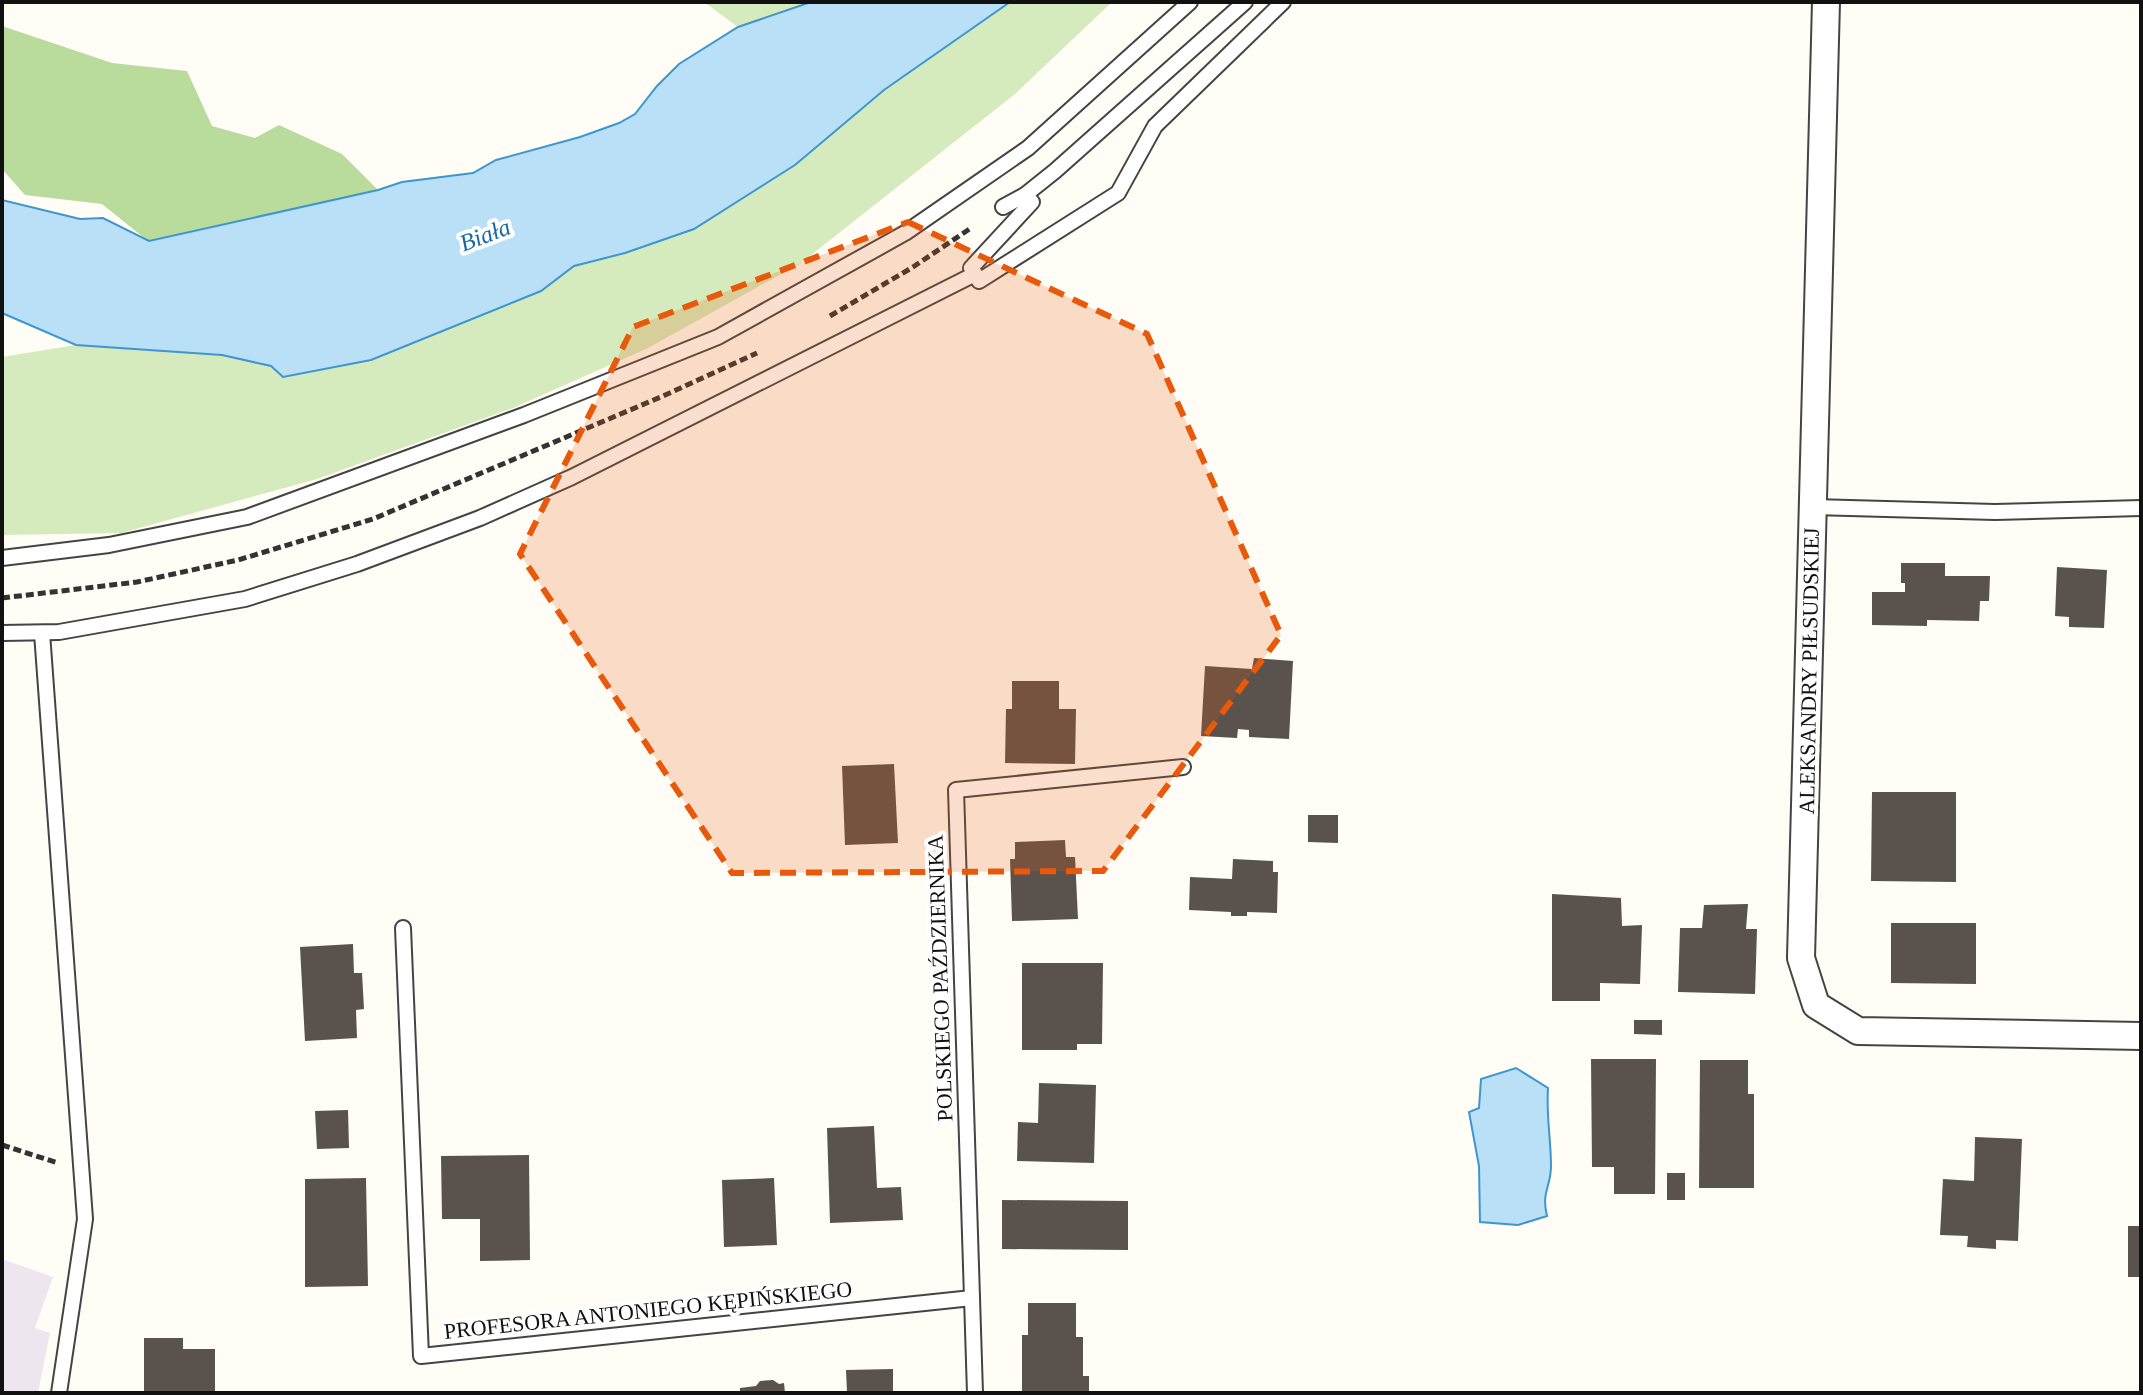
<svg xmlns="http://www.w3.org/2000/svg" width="2143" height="1395" viewBox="0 0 2143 1395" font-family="Georgia,serif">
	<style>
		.industrial { fill: #eee6ef }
		.green { fill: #d5ebbd }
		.forest { fill: #b9dc9c }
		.water { fill: #b9e0f7; stroke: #3f96cf; stroke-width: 2 }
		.building { fill: #5a524d }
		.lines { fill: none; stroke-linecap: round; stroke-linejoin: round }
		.lane-casing { stroke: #444; stroke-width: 18 }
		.street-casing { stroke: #444; stroke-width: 30 }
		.path { stroke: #333; stroke-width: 5; stroke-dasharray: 8 4; stroke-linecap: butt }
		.lane { stroke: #fff; stroke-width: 14 }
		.street { stroke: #fff; stroke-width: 26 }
		.marked { fill: #e8590c; fill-opacity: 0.2; stroke: #e8590c; stroke-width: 6; stroke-dasharray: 16 10; stroke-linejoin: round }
		.labels { text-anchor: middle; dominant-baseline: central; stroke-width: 8; stroke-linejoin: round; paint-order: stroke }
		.street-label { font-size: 22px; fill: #111; stroke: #fff }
		.water-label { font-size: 24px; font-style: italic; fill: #1768a6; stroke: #fff }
	</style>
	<rect width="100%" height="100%" fill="#fffdf5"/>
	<path class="industrial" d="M2 1259 53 1277 35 1328 50 1333 38 1393H2Z"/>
	<g class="green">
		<path d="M704 2H811L738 27Z"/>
		<path d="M1010 2H1112L1015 94 801 263 648 348 513 408 317 479 121 533 2 535V357L76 345 188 351 222 355 271 366 283 377 540 291 574 266 625 253 694 229 795 165 884 90Z"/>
	</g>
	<path class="forest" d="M2 26 112 63 187 71 212 126 255 138 279 125 342 154 378 190 148 241 102 204 25 195 2 169Z"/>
	<g class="water">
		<path d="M811 2H1010L884 90 795 165 694 229 625 253 574 266 541 291 371 360 283 377 271 366 222 355 76 345 2 313V200L80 219 103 218 149 241 378 190 402 182 473 173 496 160 580 137 619 123 635 114 657 86 679 64 738 27Z"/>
		<path d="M1516 1068 1548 1088C1546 1115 1551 1139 1551 1166 1551 1187 1541 1192 1547 1216L1518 1225 1480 1222 1479 1166 1469 1112 1479 1108 1481 1079Z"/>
	</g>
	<g class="building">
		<path d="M1901 563H1945V576H1990L1989 601H1980L1979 621 1927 620V626L1872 625V592H1905V583H1901Z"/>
		<path d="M2057 567 2107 570 2104 628 2069 627V617L2055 616Z"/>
		<path d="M1254 658 1293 661 1289 739 1249 737V730L1238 729 1237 738 1201 736 1205 666 1252 669Z"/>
		<path d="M1012 681H1059V709H1076L1075 764 1005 763 1006 709H1012Z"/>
		<path d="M894 764 898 843 845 845 842 766Z"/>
		<path d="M1872 792H1956V882L1871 881Z"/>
		<path d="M1308 815H1338V843L1308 842Z"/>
		<path d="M1065 840 1066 857H1075L1078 919 1012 921 1010 859H1015V842Z"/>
		<path d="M1233 859 1273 861V872H1278L1277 913 1247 912V916H1231V912L1189 910 1190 877 1232 879Z"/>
		<path d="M1552 894 1621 898 1622 926 1642 925 1640 984 1600 983V1001H1552Z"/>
		<path d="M1748 904 1746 929H1757L1755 994 1678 992 1680 928H1702L1704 905Z"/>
		<path d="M1891 923H1976V984L1891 983Z"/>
		<path d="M353 944 354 973H362L364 1009 356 1010 357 1038 305 1041 300 947Z"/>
		<path d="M1022 963H1103L1102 1044H1077V1050H1022Z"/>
		<path d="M1634 1020H1662V1035L1634 1034Z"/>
		<path d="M1591 1059H1656L1655 1194H1614V1167H1592Z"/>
		<path d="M1700 1060H1748V1094H1754V1188H1699Z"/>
		<path d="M1039 1083 1096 1085 1094 1163 1017 1161 1018 1122 1038 1123Z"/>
		<path d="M348 1110 349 1148 317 1149 315 1111Z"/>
		<path d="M874 1126 877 1188 901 1187 903 1220 830 1223 827 1128Z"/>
		<path d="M1975 1137 2022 1139 2018 1241 1996 1240V1249L1967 1247 1968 1236 1940 1235 1943 1179 1974 1181Z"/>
		<path d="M529 1155 530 1260 480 1261V1219H442L441 1156Z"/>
		<rect x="1667" y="1173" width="18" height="27"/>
		<path d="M366 1178 368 1286 305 1287V1179Z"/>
		<path d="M774 1178 777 1245 724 1247 722 1180Z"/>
		<path d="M1002 1200 1128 1201V1250L1002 1249Z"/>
		<rect x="2128" y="1226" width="13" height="51"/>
		<path d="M1028 1303H1076V1337H1083V1376H1089V1393H1022V1335H1028Z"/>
		<path d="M144 1338H183V1349H215V1393H144Z"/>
		<path d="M893 1369V1393H847L846 1370Z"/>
		<path d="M773 1380 779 1384 784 1383 785 1393H740V1388L756 1386 760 1381Z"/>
	</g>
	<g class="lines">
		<defs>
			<g id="lane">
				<path d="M1003 207 1025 195 1055 171 1245 2"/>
				<path d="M975 274 971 268 1032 202 1025 195"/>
				<path d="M1813 507 1995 512 2141 508"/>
				<path d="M2 558 109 545 247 517 524 415 718 337 905 233 1028 148 1190 2"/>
				<path d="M2 633 59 632 245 599 357 564 480 518 572 477 975 274 979 281 1118 193 1155 126 1283 2"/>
				<path d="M42 633 85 1219 59 1393"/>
				<path d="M403 928 421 1356 972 1298"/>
				<path d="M975 1393 956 790 1183 767"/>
			</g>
			<path id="street" d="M1826 2 1801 958 1816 1005 1858 1031 2141 1036"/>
		</defs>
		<use href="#lane" class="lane-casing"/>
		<use href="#street" class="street-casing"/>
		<g class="path">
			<path d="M830 316 913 267 971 228"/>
			<path d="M2 598 137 582 238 560 373 519 663 396 757 353"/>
			<path d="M2 1145 58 1163"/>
		</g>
		<use href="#lane" class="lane"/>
		<use href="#street" class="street"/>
	</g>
	<path class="marked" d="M908 222 1147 334 1281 635 1103 871 732 873 520 554 633 327Z"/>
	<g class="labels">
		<g class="street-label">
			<text transform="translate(1809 671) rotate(-89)">ALEKSANDRY PIŁSUDSKIEJ</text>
			<text transform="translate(940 978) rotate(-92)">POLSKIEGO PAŹDZIERNIKA</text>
			<text transform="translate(648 1310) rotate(-6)">PROFESORA ANTONIEGO KĘPIŃSKIEGO</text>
		</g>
		<g class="water-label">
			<text transform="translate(485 235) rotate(-21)">Biała</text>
		</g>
	</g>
	<rect width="2143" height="1395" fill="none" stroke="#111111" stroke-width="8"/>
</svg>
